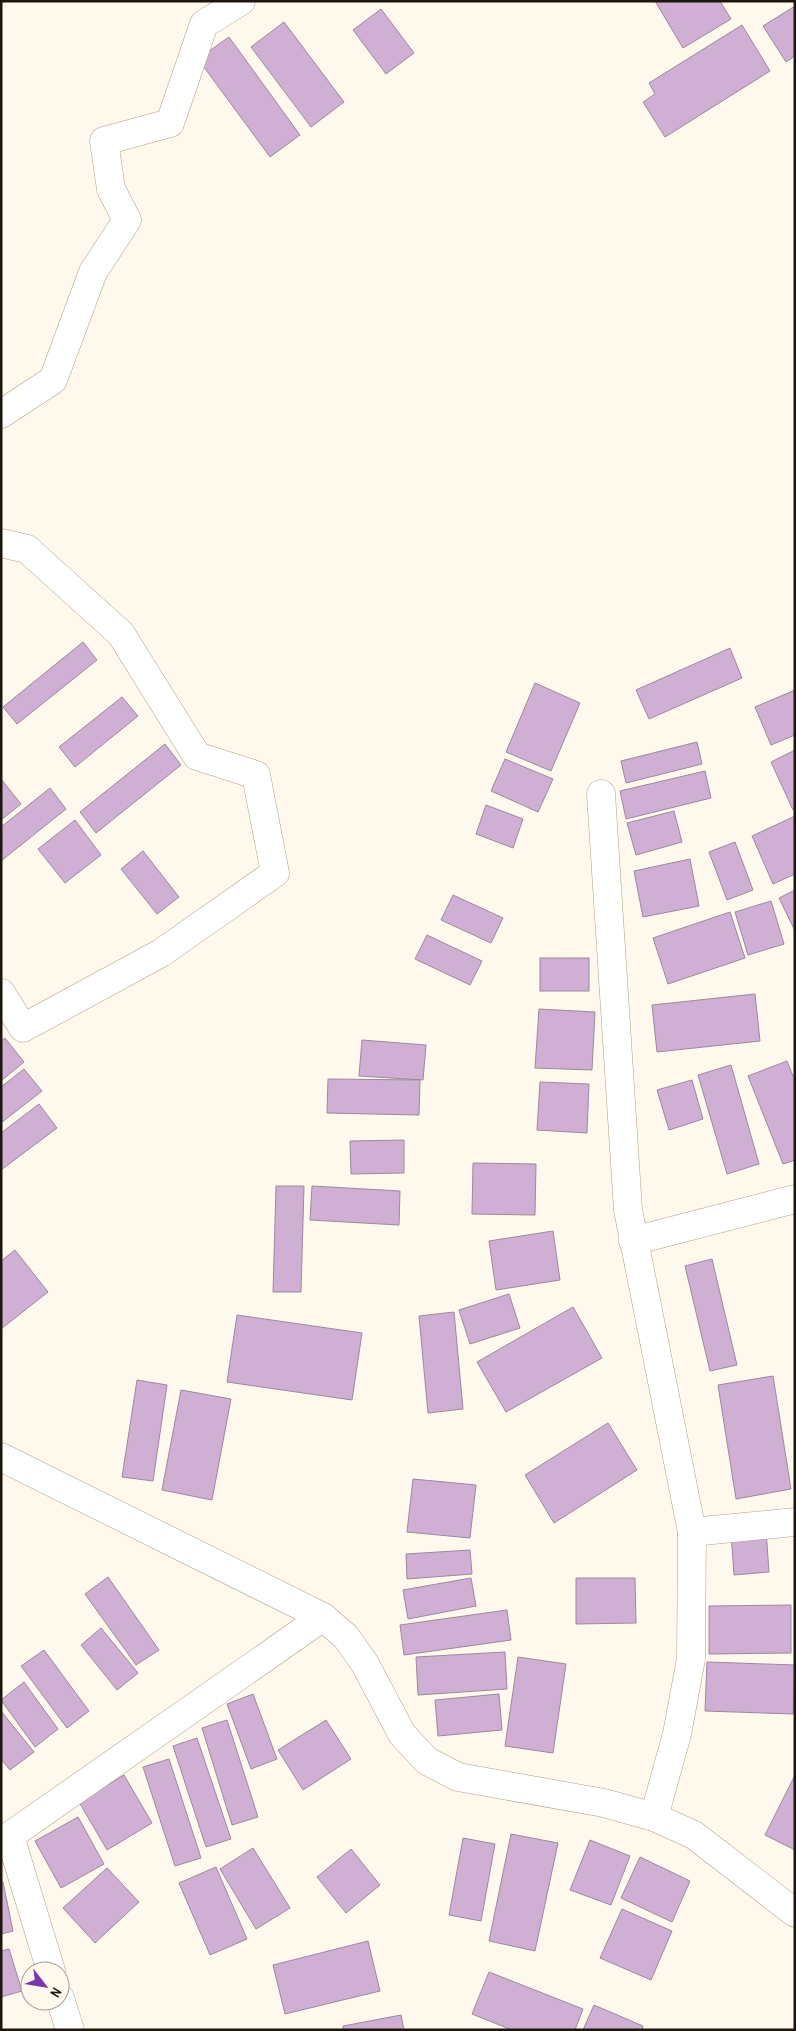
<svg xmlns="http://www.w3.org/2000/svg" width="796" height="2031" viewBox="0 0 796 2031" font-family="'Archivo Narrow',sans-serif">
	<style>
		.building { fill: #d0afd4; stroke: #9c889e }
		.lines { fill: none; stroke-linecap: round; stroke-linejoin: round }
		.minor-casing { stroke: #afa087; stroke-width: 29 }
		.minor { stroke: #fff; stroke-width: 28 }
	</style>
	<rect width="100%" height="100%" fill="#fef8ed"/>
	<g class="building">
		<path d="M655 1H720L731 19 683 48Z"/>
		<path d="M795 6V56L786 62 763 26Z"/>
		<path d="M381 9 414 53 386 74 353 30Z"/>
		<path d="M284 22 344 102 311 127 251 47Z"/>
		<path d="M742 25 770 71 665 137 643 102 655 94 649 83Z"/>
		<path d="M229 37 300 135 270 157 198 59Z"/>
		<path d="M83 642 97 660 17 724 3 707Z"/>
		<path d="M730 648 742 678 649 719 636 690Z"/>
		<path d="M535 683 580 703 551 771 506 752Z"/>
		<path d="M795 690V735L771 745 755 707Z"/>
		<path d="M122 697 138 716 75 767 59 747Z"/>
		<path d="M697 742 702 764 626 783 621 761Z"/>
		<path d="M165 744 181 765 96 833 80 812Z"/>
		<path d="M795 750V810H793L771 762Z"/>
		<path d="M505 759 553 779 538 812 491 791Z"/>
		<path d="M705 771 711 798 626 819 620 791Z"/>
		<path d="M1 779 21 804 1 820Z"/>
		<path d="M50 788 66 809 1 861V827Z"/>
		<path d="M486 805 523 819 513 848 476 834Z"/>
		<path d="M674 811 682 842 636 855 627 823Z"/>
		<path d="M795 816V874L773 884 752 836Z"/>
		<path d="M75 820 101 855 65 883 38 849Z"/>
		<path d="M735 842 753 890 727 900 709 852Z"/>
		<path d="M143 851 179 897 157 914 121 869Z"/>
		<path d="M690 859 699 906 643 917 634 871Z"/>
		<path d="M795 890V931L779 898Z"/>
		<path d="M453 895 503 918 491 943 441 920Z"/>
		<path d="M771 901 784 944 748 955 735 912Z"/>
		<path d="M730 912 745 958 668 984 653 938Z"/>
		<path d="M427 935 482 961 470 985 415 959Z"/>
		<rect x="540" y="958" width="49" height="33"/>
		<path d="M755 994 760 1041 657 1052 652 1005Z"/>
		<path d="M539 1009 595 1012 592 1070 535 1068Z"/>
		<path d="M5 1038 24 1062 1 1081V1041Z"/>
		<path d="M362 1040 426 1045 423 1080 359 1076Z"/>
		<path d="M787 1061 795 1081V1160L783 1164 748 1076Z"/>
		<path d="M731 1065 759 1164 727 1174 698 1075Z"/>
		<path d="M24 1069 42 1091 1 1123V1087Z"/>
		<path d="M328 1079 420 1080 419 1115 327 1113Z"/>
		<path d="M692 1080 703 1119 669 1130 657 1090Z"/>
		<path d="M540 1082 589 1084 587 1133 537 1130Z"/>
		<path d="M39 1104 57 1128 1 1170V1133Z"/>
		<path d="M404 1140V1173L351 1174 350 1141Z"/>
		<path d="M473 1163 536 1164 535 1215 472 1214Z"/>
		<path d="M276 1186H304L301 1292H273Z"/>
		<path d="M312 1186 400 1191 399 1225 310 1220Z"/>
		<path d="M553 1231 560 1280 496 1290 489 1241Z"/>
		<path d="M15 1250 48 1292 1 1329V1261Z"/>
		<path d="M712 1259 737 1365 710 1371 685 1266Z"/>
		<path d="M509 1294 520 1328 470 1344 459 1310Z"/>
		<path d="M573 1307 602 1358 506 1412 477 1362Z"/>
		<path d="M454 1312 463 1409 428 1413 419 1316Z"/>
		<path d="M237 1315 362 1333 352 1400 227 1382Z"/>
		<path d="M773 1376 791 1489 736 1499 718 1385Z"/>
		<path d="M137 1380 167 1385 153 1481 122 1477Z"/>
		<path d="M181 1390 231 1399 212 1500 162 1490Z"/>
		<path d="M608 1423 637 1470 554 1523 525 1475Z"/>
		<path d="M413 1479 476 1485 470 1538 407 1532Z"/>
		<path d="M766 1530 769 1572 734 1575 731 1533Z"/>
		<path d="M470 1550 472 1574 407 1579 406 1554Z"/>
		<path d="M108 1577 159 1650 136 1665 85 1594Z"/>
		<path d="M471 1578 476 1606 408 1619 403 1590Z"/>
		<path d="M576 1578H635L636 1623 576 1624Z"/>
		<path d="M791 1605V1653L709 1654V1606Z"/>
		<path d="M507 1610 511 1640 404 1655 400 1625Z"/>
		<path d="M101 1628 138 1673 117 1690 81 1645Z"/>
		<path d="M44 1650 89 1711 67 1728 21 1666Z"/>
		<path d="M505 1652 507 1689 418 1695 416 1657Z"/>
		<path d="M518 1657 566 1664 553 1753 505 1746Z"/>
		<path d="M707 1662 795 1665 793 1714 705 1711Z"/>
		<path d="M24 1682 58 1729 35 1747 1 1700Z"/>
		<path d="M253 1694 277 1759 251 1769 227 1704Z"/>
		<path d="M499 1694 502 1730 438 1736 435 1700Z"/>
		<path d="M1 1711 34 1752 10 1770 1 1759Z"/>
		<path d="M227 1720 258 1817 232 1825 202 1728Z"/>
		<path d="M326 1720 351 1759 303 1790 278 1750Z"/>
		<path d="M197 1738 231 1839 206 1847 173 1746Z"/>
		<path d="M169 1759 201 1858 175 1866 143 1767Z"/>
		<path d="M124 1775 152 1823 107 1850 79 1802Z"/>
		<path d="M795 1775V1850L765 1835Z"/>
		<path d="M78 1817 104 1864 61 1888 35 1841Z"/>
		<path d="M511 1834 558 1843 535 1951 489 1941Z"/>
		<path d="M463 1838 495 1844 481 1921 449 1915Z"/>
		<path d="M590 1840 630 1856 611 1905 570 1890Z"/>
		<path d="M253 1848 290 1908 256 1929 220 1869Z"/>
		<path d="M351 1849 380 1885 346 1913 317 1877Z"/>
		<path d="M640 1857 690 1881 672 1922 621 1898Z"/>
		<path d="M216 1867 247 1939 210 1955 179 1883Z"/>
		<path d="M107 1868 139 1902 95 1943 63 1908Z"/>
		<path d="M1 1882H3L13 1931 1 1934Z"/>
		<path d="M622 1909 672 1931 651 1980 600 1958Z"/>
		<path d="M368 1941 380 1991 285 2014 273 1965Z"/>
		<path d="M9 1949 22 1991 1 1997V1951Z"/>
		<path d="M489 1972 583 2009 575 2030H512L472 2014Z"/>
		<path d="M594 2005 643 2026 642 2030H583Z"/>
		<path d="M401 2015 404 2030H343V2026Z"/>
	</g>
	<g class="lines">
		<defs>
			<g id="minor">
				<path d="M1 414 53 380 93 272 127 220 111 189 104 141 170 123 204 24 241 1"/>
				<path d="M1 543 27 549 121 634 197 756 256 775 275 873 161 953 23 1028 1 993"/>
				<path d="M601 794 628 1210 692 1532 691 1659 677 1734 654 1817"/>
				<path d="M633 1241 795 1199"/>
				<path d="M1 1457 323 1617 346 1637 365 1664 402 1734 427 1761 458 1777 604 1803 654 1817 694 1835 795 1913"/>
				<path d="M692 1532 795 1522"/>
				<path d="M10 1836 51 1971"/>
				<path d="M1 1842 323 1617"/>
				<path d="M60 1998 70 2030"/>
			</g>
		</defs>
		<use href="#minor" class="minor-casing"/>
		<use href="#minor" class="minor"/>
	</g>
	<rect width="796" height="2031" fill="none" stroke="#1c160d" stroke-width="5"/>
	<g transform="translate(45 1986) rotate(121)"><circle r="24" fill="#fef8ed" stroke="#a49e93"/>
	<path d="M0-4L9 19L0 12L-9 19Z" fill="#7c36aa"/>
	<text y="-8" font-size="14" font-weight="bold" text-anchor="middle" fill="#1c160d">N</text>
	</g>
</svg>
